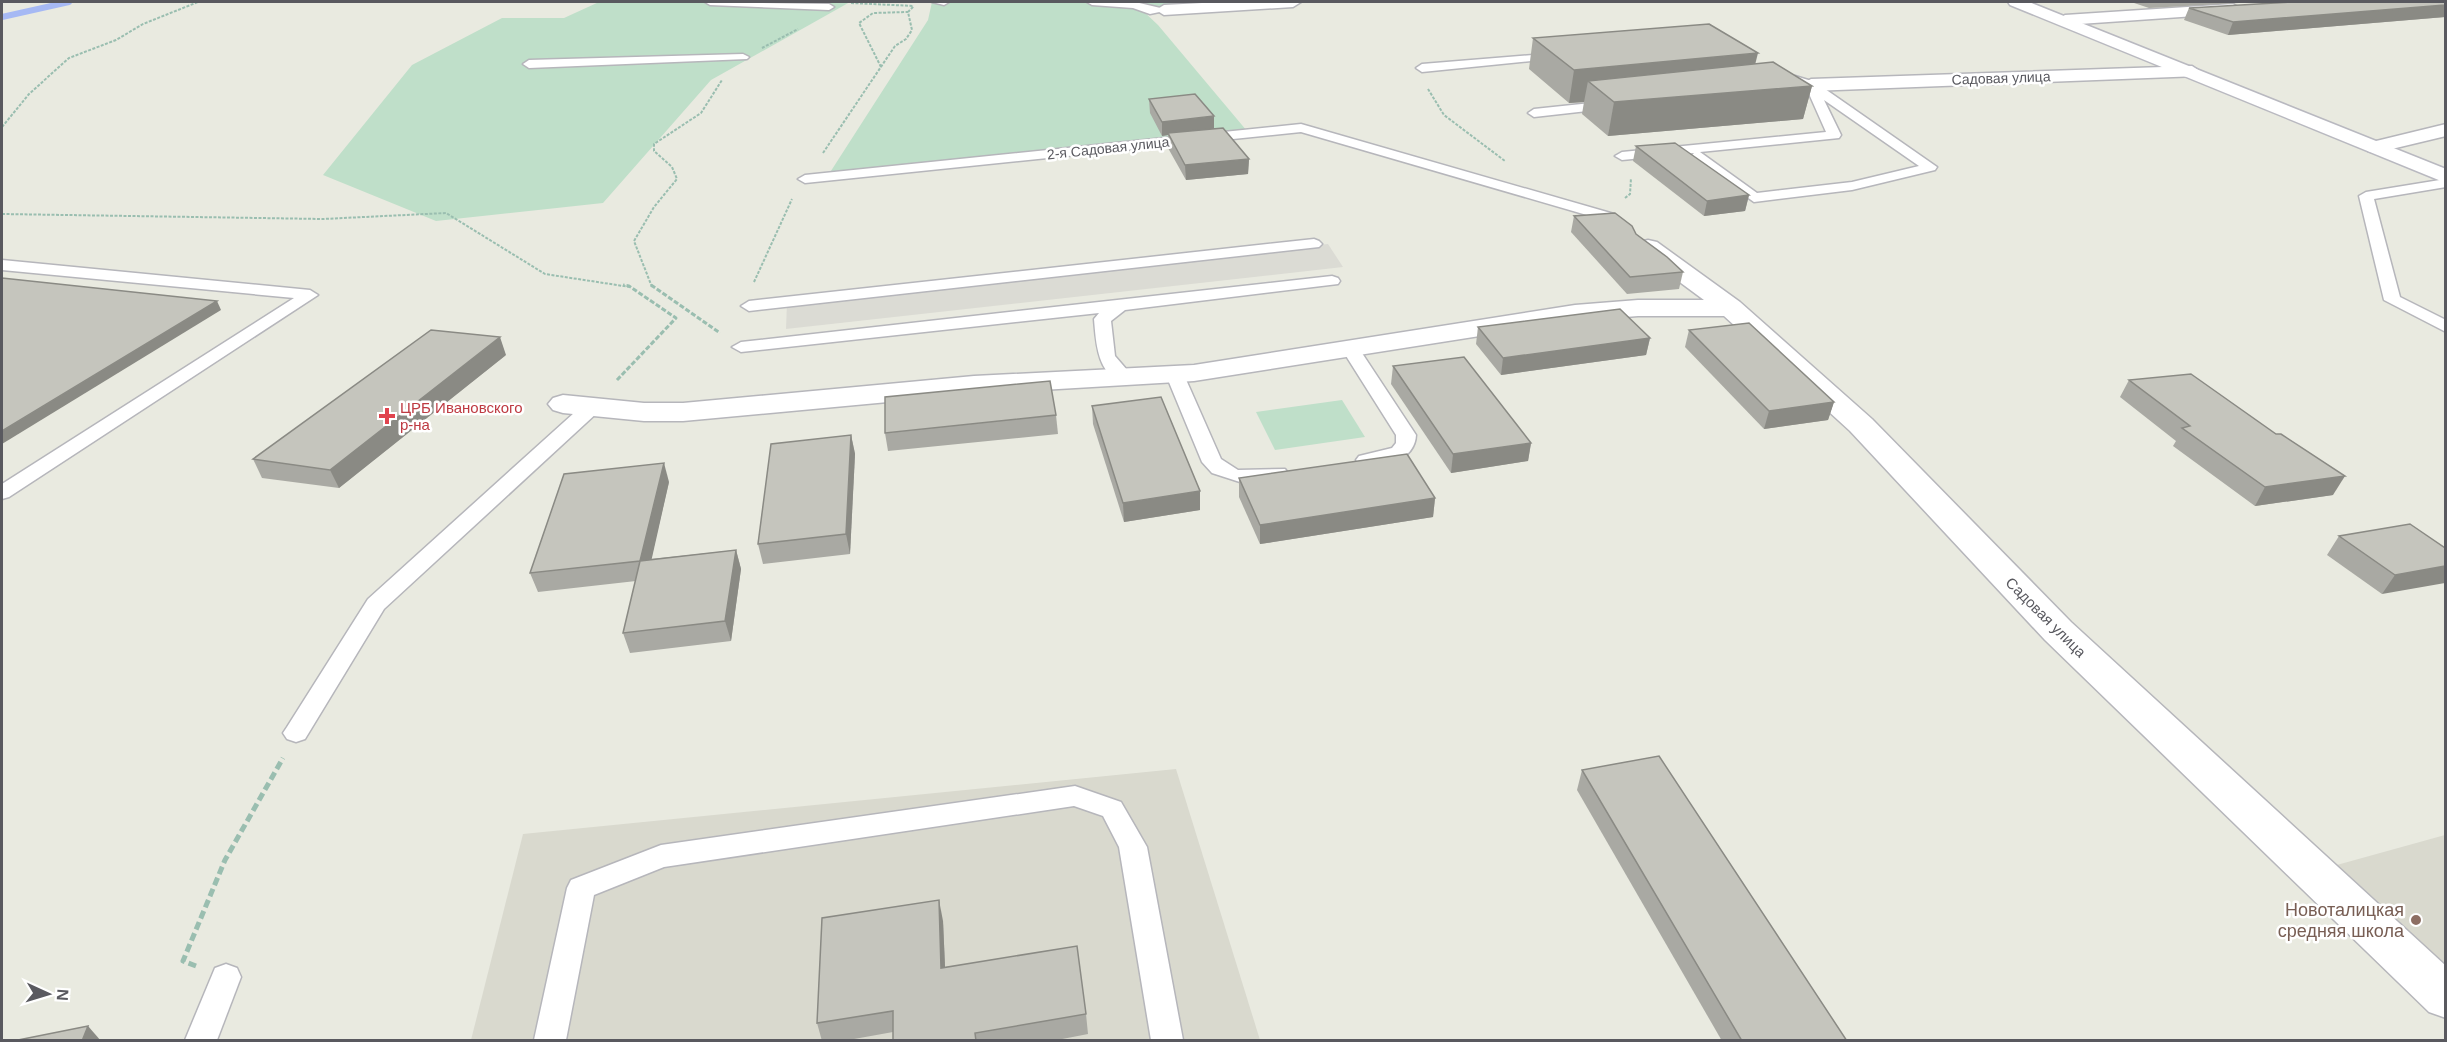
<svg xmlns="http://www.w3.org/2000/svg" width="2447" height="1042" viewBox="0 0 2447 1042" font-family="Arial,sans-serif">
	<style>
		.industrial { fill: #dbdbd4 }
		.education { fill: #d9d9ce }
		.green { fill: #bfdfc9 }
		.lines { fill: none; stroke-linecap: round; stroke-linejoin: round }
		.stream { stroke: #a6b9f4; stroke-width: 6 }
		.lane-casing { stroke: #b6b6bb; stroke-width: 3 }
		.street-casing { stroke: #b6b6bb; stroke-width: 3 }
		.secondary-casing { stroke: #b9b9c0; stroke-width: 3 }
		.path-far2 { stroke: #9abeb0; stroke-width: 2; stroke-dasharray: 3 1.5; stroke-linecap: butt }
		.path-far1 { stroke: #9abeb0; stroke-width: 3; stroke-dasharray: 5 2; stroke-linecap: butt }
		.path { stroke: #9abeb0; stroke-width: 5; stroke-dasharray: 8 4; stroke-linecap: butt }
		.lane { fill: #fff; fill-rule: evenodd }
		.street { fill: #fff; fill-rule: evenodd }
		.secondary { fill: #fff; fill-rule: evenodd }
		.wall { fill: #a9a9a3 }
		.shaded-wall { fill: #8a8a84 }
		.building { fill: #c5c5bd; stroke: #8a8a84; stroke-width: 1.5 }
		.health-dot { fill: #e0444e; stroke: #fff; stroke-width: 2 }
		.education-dot { fill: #8d6e63; stroke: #fff; stroke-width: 2 }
		.labels { text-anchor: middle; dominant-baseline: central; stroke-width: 5; stroke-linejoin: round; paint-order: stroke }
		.far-street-label { font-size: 14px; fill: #59595f; stroke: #fff }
		.health-label { font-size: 15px; fill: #be3a42; stroke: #fff; text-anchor: start }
		.street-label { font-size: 15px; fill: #59595f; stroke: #fff }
		.near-education-label { font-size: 18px; fill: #785e54; stroke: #fff; text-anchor: end }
	</style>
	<rect width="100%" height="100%" fill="#e9eae0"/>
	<path class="industrial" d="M1328 244 1343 267 786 329 787 302Z"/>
	<g class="education">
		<path d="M1176 769 1260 1040H471L523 834Z"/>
		<path d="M2445 835V973L2326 868Z"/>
	</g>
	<g class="green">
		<path d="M599 2H850L711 80 603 203 436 221 323 175 412 65 502 18H564Z"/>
		<path d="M932 2H1242L1142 10 1158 25 1247 131 829 174 928 20Z"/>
		<path d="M1342 400 1365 437 1275 450 1256 412Z"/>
	</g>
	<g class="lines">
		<path class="stream" d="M2 17 69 2"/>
		<defs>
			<g id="lane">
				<path d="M705 2 829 4 834 7 829 10 710 5Z"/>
				<path d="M932 2H949L944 5Z"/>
				<path d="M1087 2H1135L1169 10 1150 14 1133 8 1092 5Z"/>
				<path d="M1557 53 1561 54V58L1422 72 1416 68 1422 64Z"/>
				<path d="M743 54 749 57 747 59 529 68 523 64 529 60Z"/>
				<path d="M1795 76 1815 82 1937 167 1935 170 1852 190 1754 202 1693 159 1691 156 1694 153 1622 160 1615 156 1622 152 1826 132 1806 87 1789 80ZM1824 100 1919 166 1852 182 1757 193 1700 152 1839 138 1841 135Z"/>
				<path d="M1610 101 1614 102V108L1534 117 1528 113 1534 109Z"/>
				<path d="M1301 124 1614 214 1631 227 1628 230H1618L1604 220 1301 132 805 183 798 179 805 175Z"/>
				<path d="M2446 179V187L2374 199 2400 297 2446 320V332L2384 300 2359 196 2366 192Z"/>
				<path d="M1314 239 1319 241 1322 244 1319 247 749 311 741 306 749 301Z"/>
				<path d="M2 260 310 290 318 295 9 497 2 499V484L294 298 2 270Z"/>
				<path d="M1332 276 1338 278 1340 281 1338 284 1125 310 1111 321 1115 356 1134 378 1125 383C1097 376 1096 342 1094 319L1099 313 741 352 732 347 741 342Z"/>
				<path d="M1350 343 1356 344 1416 435C1415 461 1381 470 1359 464L1356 460 1359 456 1392 448 1396 443V435L1341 348Z"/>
				<path d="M1175 370 1184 375 1221 459 1238 470 1285 469 1288 473 1285 477 1243 483 1212 473 1202 462 1166 375Z"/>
				<path d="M591 402 598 404 600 408 598 412 384 609 305 739 296 742 287 739 283 733 287 727 368 599 584 404Z"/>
				<path d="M1075 786 1121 802 1147 847 1183 1040H1151L1119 847 1103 816 1074 806 664 867 594 895 566 1040H534L567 888 571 880 661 845Z"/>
				<path d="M226 964 237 968 241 977 217 1040H185L215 968Z"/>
			</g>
			<g id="street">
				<path d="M1221 2H1301L1293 7 1164 15 1156 10 1164 5Z"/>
				<path d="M2233 4 2241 9 2239 13 2065 25 2057 20 2065 15Z"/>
				<path d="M2192 66 2201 72 2199 76 1811 91 1801 85 1811 79Z"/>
				<path d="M2446 124V136L2375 153 2368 151 2364 147 2368 143Z"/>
				<path d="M1648 240 1657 242 1740 302 1872 419 2071 622 2446 966V1018L2429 1012 2045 640 1850 431 1724 316H1638L1575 321 1194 381 974 394 683 421H644L563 413 553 410 548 404 553 398 563 395 644 403H683L974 376 1194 365 1575 305 1638 300H1704L1639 252 1636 247 1639 242Z"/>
			</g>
			<path id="secondary" d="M2008 2H2029L2446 169V183L2010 5Z"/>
		</defs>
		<use href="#lane" class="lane-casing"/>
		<use href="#street" class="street-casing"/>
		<use href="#secondary" class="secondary-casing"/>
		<g class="path-far2">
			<path d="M851 3 914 6"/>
			<path d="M762 48 798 29"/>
			<path d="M881 67 859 23 873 13 908 12"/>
			<path d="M1428 89 1444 115 1505 161"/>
			<path d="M2 127 29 94 69 58 116 40 143 24 198 2"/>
			<path d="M823 153 895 46 906 39 912 30 908 12 914 6"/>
			<path d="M1625 198 1630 194 1631 178"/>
			<path d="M2 214 323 219 446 213 545 274 630 287"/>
			<path d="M754 282 792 199"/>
			<path d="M652 287 634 241 654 207 677 179 672 167 654 151V144L701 113 722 80"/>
		</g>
		<g class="path-far1">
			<path d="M651 285 720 333"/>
			<path d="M617 380 676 318 629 286 623 285"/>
		</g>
		<path class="path" d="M196 966 183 961 225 860 283 758"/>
		<use href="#lane" class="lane"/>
		<use href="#street" class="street"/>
		<use href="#secondary" class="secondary"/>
	</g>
	<g class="wall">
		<path d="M2131 2H2257L2149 8Z"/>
		<path d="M2445 2V17L2228 35 2184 20 2189 8Z"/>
		<path d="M1533 38 1755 64 1812 86 1803 119 1608 136 1582 114 1584 102 1569 103 1529 69Z"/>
		<path d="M1149 99 1214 129 1249 159 1248 174 1186 180 1168 148V135L1162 136 1150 113Z"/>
		<path d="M1636 146 1749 195 1745 211 1704 216 1633 161Z"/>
		<path d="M1574 216 1636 234 1683 272 1679 289 1627 294 1571 232Z"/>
		<path d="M1478 327 1650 338 1646 355 1501 375 1476 344Z"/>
		<path d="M1689 330 1834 402 1828 420 1764 429 1685 347Z"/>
		<path d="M506 355 339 488 262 478 253 459Z"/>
		<path d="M1393 366 1531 443 1528 461 1451 473 1391 384Z"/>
		<path d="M2129 380 2333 495 2255 506 2173 446 2176 441 2120 397Z"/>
		<path d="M1092 406 1200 491V510L1124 522 1093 424Z"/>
		<path d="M1056 415 1058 434 888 451 885 433Z"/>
		<path d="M851 435 855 454 850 554 763 564 758 544Z"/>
		<path d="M1239 478 1435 498 1433 517 1260 544 1239 497Z"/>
		<path d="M669 482 651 559 736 550 741 569 731 641 630 653 623 633 636 581 538 592 530 573Z"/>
		<path d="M2339 536 2445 548 2382 594 2327 555Z"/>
		<path d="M1582 770 1847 1041H1722L1577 790Z"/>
		<path d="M943 921 945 967 1086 1014 1088 1034 1052 1041H893V1032L843 1041H822L817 1023Z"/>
	</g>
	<g class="shaded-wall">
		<path d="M2445 5V17L2228 35 2233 22Z"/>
		<path d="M1758 53 1750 85 1588 81 1584 102 1569 103 1574 70Z"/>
		<path d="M1812 86 1803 119 1608 136 1614 102Z"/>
		<path d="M1214 116V131L1168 133V135L1162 136V122Z"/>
		<path d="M1249 159 1248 174 1186 180 1185 165Z"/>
		<path d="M1749 195 1745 211 1704 216 1707 201Z"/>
		<path d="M217 301 221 310 2 444V431Z"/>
		<path d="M500 337 506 355 339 488 330 470Z"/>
		<path d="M1650 338 1646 355 1501 375 1503 358Z"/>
		<path d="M1834 402 1828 420 1764 429 1769 411Z"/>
		<path d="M851 435 855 454 850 554 846 534Z"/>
		<path d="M1531 443 1528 461 1451 473 1453 454Z"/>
		<path d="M664 463 669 482 647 580 640 561Z"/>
		<path d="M2345 476 2333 495 2255 506 2265 487Z"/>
		<path d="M1200 491V510L1124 522 1123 503Z"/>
		<path d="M1435 498 1433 517 1260 544V525Z"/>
		<path d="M736 550 741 569 731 641 725 621Z"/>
		<path d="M2445 566V583L2382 594 2395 575Z"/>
		<path d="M939 900 943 921 946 989 941 968Z"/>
		<path d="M88 1026 101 1041H82Z"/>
	</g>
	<g class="building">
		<path d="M2291 2H2445V5L2233 22 2189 8Z"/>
		<path d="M1709 24 1758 53 1574 70 1533 38Z"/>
		<path d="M1773 62 1812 86 1614 102 1588 81Z"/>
		<path d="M1195 94 1214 116 1162 122 1149 99Z"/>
		<path d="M1223 128 1249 159 1185 165 1168 133Z"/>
		<path d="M1675 143 1749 195 1707 201 1636 146Z"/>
		<path d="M1615 213 1632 226 1636 234 1667 257 1683 272 1630 277 1574 216Z"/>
		<path d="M2 278 217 301 2 431Z"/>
		<path d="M1620 309 1650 338 1503 358 1478 327Z"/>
		<path d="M1749 323 1834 402 1769 411 1689 330Z"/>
		<path d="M431 330 500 337 330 470 253 459Z"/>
		<path d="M1464 357 1531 443 1453 454 1393 366Z"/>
		<path d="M2191 374 2276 434H2281L2345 476 2265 487 2182 428 2190 426 2129 380Z"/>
		<path d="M1050 381 1056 415 885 433V397Z"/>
		<path d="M1161 397 1200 491 1123 503 1092 406Z"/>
		<path d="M851 435 846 534 758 544 771 444Z"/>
		<path d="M1407 454 1435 498 1260 525 1239 478Z"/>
		<path d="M664 463 640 561 530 573 564 474Z"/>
		<path d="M2410 524 2445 548V566L2395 575 2339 536Z"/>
		<path d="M736 550 725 621 623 633 640 561Z"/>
		<path d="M1659 756 1847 1041H1742L1582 770Z"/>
		<path d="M939 900 941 968 1077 946 1086 1014 975 1033 976 1041H893V1011L817 1023 822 918Z"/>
		<path d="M88 1026 82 1041H13Z"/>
	</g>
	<path class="health-dot" d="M384 407h6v6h6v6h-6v6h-6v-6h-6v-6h6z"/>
	<circle class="education-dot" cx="2416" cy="920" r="6"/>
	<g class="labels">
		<g class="far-street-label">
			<text transform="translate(2001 78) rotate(-2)">Садовая улица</text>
			<text transform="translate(1108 148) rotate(-6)">2-я Садовая улица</text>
		</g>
		<g class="health-label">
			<text x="400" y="407">ЦРБ Ивановского<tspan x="400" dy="17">р-на</tspan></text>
		</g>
		<g class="street-label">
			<text transform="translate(2046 617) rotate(45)">Садовая улица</text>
		</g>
		<g class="near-education-label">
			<text x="2404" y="910">Новоталицкая<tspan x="2404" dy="21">средняя школа</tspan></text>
		</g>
	</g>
	<rect width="2447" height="1042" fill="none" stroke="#59595f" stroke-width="6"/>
	<g transform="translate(48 994) rotate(94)" stroke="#ffffff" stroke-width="4.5" paint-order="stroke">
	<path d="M0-4.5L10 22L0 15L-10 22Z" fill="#59595f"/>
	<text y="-9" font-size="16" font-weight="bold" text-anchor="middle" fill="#59595f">N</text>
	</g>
</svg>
